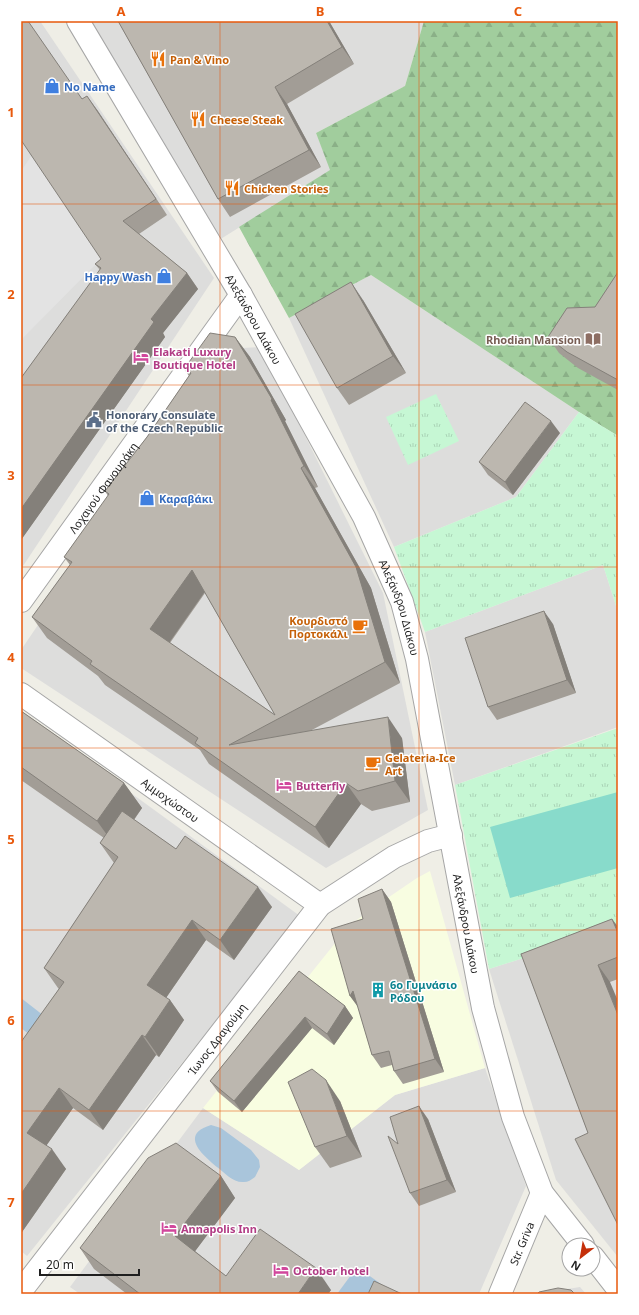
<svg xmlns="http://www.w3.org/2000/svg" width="639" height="1315" viewBox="0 0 639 1315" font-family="'Noto Sans',sans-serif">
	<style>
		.residential { fill: #dddddc }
		.education { fill: #f8fde1 }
		.forest { fill: url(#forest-firs) }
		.park { fill: url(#park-tufts) }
		.pitch { fill: #88dbcb }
		.parking { fill: #e3e3e3 }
		.water { fill: #a9c5db }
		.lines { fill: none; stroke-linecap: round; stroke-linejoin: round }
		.minor-casing { stroke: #a6a6a6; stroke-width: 24 }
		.tertiary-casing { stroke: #a6a6a6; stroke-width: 24 }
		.minor { stroke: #fff; stroke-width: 22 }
		.tertiary { stroke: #fff; stroke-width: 22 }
		.wall { fill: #a29d96; fill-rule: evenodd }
		.shaded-wall { fill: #84807a }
		.building { fill: #bcb7af; stroke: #84807a; fill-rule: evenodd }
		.grid { fill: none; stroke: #e8590c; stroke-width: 1; stroke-opacity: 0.55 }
		.labels { text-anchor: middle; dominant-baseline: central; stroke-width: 3; stroke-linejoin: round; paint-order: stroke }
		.food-label { font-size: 11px; font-weight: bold; fill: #c56008; stroke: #fff; text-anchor: start }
		.shop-label { font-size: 11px; font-weight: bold; fill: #366cbe; stroke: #fff; text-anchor: start }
		.street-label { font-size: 11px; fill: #1f1f1f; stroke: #fff }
		.education-label { font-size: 11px; font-weight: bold; fill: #785e54; stroke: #fff; text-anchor: end }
		.hotel-label { font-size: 11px; font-weight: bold; fill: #b23c85; stroke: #fff; text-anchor: start }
		.service-label { font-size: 11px; font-weight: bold; fill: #4e5e75; stroke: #fff; text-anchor: start }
		.culture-label { font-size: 11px; font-weight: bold; fill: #0d838f; stroke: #fff; text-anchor: start }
		.neatline { fill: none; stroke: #e8590c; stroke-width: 1.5 }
		.grid-label { font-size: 13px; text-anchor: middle; font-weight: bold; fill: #e8590c }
	</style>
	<defs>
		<pattern id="forest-firs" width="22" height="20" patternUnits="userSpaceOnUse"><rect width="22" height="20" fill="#a1cd9d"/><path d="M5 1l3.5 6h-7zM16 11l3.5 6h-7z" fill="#8ab087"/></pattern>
		<pattern id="park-tufts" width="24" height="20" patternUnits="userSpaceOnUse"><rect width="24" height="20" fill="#c6f7d4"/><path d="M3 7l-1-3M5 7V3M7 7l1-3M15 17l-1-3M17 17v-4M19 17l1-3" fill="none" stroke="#aad3b6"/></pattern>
	</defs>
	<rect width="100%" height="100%" fill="#efeee6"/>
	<g class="residential">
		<path d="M21 21H40L214 278 21 569Z"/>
		<path d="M78 21H424L405 86 316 133 331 170 211 245Z"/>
		<path d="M371 275 579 412 516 497 394 547 289 318Z"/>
		<path d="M261 347 383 593 428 810 326 868 21 668V650L225 349Z"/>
		<path d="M603 565 618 612V727L455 785 425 632Z"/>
		<path d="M21 713 300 916 27 1256 21 1251Z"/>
		<path d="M618 928V1257L556 1180 489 969Z"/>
		<path d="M485 1068 526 1186 479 1294H80L70 1287 203 1108 299 1170 395 1095Z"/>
		<path d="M580 1287 586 1294H548L549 1292Z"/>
	</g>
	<path class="education" d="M430 871 485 1068 395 1095 299 1170 203 1108 348 927 367 912 417 878Z"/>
	<path class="forest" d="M424 21H618V436L579 412 371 275 289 318 239 227 330 170 316 133 405 86Z"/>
	<g class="park">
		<path d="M436 394 459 441 408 465 386 417Z"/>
		<path d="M579 412 618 436V612L603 565 425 632 394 547 516 497Z"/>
		<path d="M618 728V928L489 969 455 785Z"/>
	</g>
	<path class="pitch" d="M618 792V868L510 898 490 827Z"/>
	<path class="parking" d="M32 155 101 259 21 340V171Z"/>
	<g class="water">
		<path d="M21 998 48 1019 34 1038 21 1028Z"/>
		<path d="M211 1125 221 1128 251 1150 259 1160 260 1167 255 1177C251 1180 248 1182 244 1182 233 1183 225 1173 217 1167 204 1156 178 1135 211 1125Z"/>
		<path d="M357 1267 381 1284 373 1294H337Z"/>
	</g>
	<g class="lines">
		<defs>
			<g id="minor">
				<path id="s1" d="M21 601 241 295"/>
				<path id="s2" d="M21 694 320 905"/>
				<path id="s3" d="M21 1291 320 905 394 857 428 841 451 835"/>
				<path id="s4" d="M500 1294 542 1193"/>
			</g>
			<g id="tertiary">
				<path id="s5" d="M78 21 241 295 364 517 402 602 417 659 483 1008 513 1117 542 1193 583 1245"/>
				<path d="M593 1257 618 1289"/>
			</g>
		</defs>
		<use href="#minor" class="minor-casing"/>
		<use href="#tertiary" class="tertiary-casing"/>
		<use href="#minor" class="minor"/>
		<use href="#tertiary" class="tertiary"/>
	</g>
	<g class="wall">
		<path d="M118 21H329L354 64 287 104 321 167 230 217 218 199Z"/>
		<path d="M87 96 167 215 139 234 187 273 198 289 163 333 165 337 21 540V378L100 270 95 264 101 259 82 99Z"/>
		<path d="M618 272V390L578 368 559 353 548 337 595 307Z"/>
		<path d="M363 300 406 373 349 405 337 388Z"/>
		<path d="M235 337 250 357 286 420 285 421 318 487 315 488 371 588 400 683 310 731 402 738 410 802 372 811 361 804 329 848 209 764 200 750 105 685 98 676 47 638 32 617 70 565 64 557 108 496 105 491 147 437 189 376 184 369ZM205 593 275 715 170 643Z"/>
		<path d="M560 433 513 495 488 475 479 462Z"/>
		<path d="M553 624 576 693 497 720 488 707Z"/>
		<path d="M21 711 124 783 142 808 134 820 176 849 272 907 234 960 206 940 166 998 170 1000 184 1020 159 1057 156 1055 103 1130 73 1108 46 1146 66 1169 22 1232H21V1042L59 989 58 988 44 968 114 863 100 843 104 838 21 780Z"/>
		<path d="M382 889 391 902 444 1072 403 1084 394 1071 392 1065 381 1068 372 1055 358 1007 350 996 363 919Z"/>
		<path d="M612 919 618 927V979L610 982 588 1133 521 954Z"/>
		<path d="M299 971 345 1006 353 1018 334 1045 312 1028 242 1112 218 1092 210 1081Z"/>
		<path d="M340 1101 362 1157 330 1168 315 1147Z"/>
		<path d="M428 1119 456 1192 419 1206 410 1193 398 1144Z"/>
		<path d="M221 1176 235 1198 195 1251 226 1276 331 1290 328 1294H127L94 1269 80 1248Z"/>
	</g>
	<g class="shaded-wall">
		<path d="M327 21H329L354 64 342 47Z"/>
		<path d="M275 87 287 104 321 167 309 150Z"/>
		<path d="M87 96 98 111 167 215 156 199Z"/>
		<path d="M187 273 198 289 163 333 165 337 21 540V509L151 319Z"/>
		<path d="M351 282 363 300 406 373 393 356Z"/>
		<path d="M235 337 250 357 286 420 285 421 318 487 304 466Z"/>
		<path d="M551 421 560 433 513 495 505 482Z"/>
		<path d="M301 468 315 488 371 588 400 683 385 662Z"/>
		<path d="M192 570 206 590 164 650 150 629Z"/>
		<path d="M544 611 553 624 576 693 567 680Z"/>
		<path d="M388 717 402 738 410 802 395 781Z"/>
		<path d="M124 783 142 808 115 846 97 821Z"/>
		<path d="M346 783 361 804 329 848 315 827Z"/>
		<path d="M258 887 272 907 234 960 220 940Z"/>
		<path d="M382 889 391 902 444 1072 435 1059Z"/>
		<path d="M612 919 618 927V933Z"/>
		<path d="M192 920 206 940 161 1005 147 985Z"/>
		<path d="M598 965 610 982 618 1001V1015Z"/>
		<path d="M353 991 359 1008 350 996Z"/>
		<path d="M170 1000 184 1020 159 1057 145 1037Z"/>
		<path d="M345 1006 353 1018 334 1045 327 1034Z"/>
		<path d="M305 1017 312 1028 242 1112 234 1101Z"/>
		<path d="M142 1035 156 1055 103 1130 89 1110Z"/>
		<path d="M326 1080 340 1101 362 1157 347 1136Z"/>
		<path d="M59 1088 73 1108 41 1153 27 1133Z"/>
		<path d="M419 1106 428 1119 456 1192 447 1180Z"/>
		<path d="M52 1149 66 1169 22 1232 21 1231V1194Z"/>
		<path d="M221 1176 235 1198 190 1258 175 1236Z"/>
		<path d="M316 1268 331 1290 328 1294H298Z"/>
	</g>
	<g class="building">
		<path d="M21 21H28L82 99 87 96 156 199 123 221 187 273 151 319 154 322 21 509V378L101 268 95 264 101 259 21 140Z"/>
		<path d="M118 21H327L342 47 275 87 309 150 218 199Z"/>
		<path d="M618 272V380L567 352 548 337 567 308 595 307Z"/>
		<path d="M351 282 393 356 337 388 295 314Z"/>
		<path d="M210 333 235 337 272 399 271 400 304 466 301 468 356 567 385 662 229 745 388 717 395 781 358 791 346 783 315 827 195 743 198 738 90 664 92 661 32 617 72 562 64 557 109 494 105 491 147 437 191 373 184 369ZM192 570 275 715 150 629Z"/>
		<path d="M525 402 551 421 505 482 479 462Z"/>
		<path d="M544 611 567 680 488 707 465 638Z"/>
		<path d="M21 711 124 783 97 821 21 767Z"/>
		<path d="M122 811 176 849 185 836 258 887 220 940 192 920 147 985 170 1000 145 1037 142 1035 89 1110 59 1088 27 1133 52 1149 21 1194V1042L64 982 44 968 118 857 100 843Z"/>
		<path d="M382 889 435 1059 394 1071 389 1051 372 1055 353 991 350 996 331 929 363 919 358 899Z"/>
		<path d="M612 919 618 933V957L598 965 618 1015V1225L575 1139 588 1133 521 954Z"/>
		<path d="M299 971 345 1006 327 1034 305 1017 234 1101 210 1081Z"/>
		<path d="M312 1069 326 1080 347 1136 315 1147 288 1082Z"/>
		<path d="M419 1106 447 1180 410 1193 388 1136 398 1144 390 1117Z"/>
		<path d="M176 1143 221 1176 175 1236 226 1276 260 1229 316 1268 298 1294H140L80 1248 148 1158Z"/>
		<path d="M374 1281 402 1294H368Z"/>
		<path d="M558 1288 571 1290 575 1294H537L539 1292Z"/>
	</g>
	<path class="grid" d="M220 21V1294M419 21V1294M21 204H618M21 385H618M21 567H618M21 748H618M21 930H618M21 1111H618"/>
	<defs>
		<symbol id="restaurant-bare" viewBox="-9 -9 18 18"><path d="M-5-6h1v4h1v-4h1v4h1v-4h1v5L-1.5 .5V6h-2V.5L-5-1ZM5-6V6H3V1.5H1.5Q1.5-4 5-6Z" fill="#e8710a" stroke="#fff" stroke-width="2.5" paint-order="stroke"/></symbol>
		<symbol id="shop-bare" viewBox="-9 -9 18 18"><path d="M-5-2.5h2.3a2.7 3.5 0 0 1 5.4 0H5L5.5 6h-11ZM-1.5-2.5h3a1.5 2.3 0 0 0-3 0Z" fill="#3f7fe0" stroke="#fff" stroke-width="2.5" paint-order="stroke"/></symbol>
		<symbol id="library-bare" viewBox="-9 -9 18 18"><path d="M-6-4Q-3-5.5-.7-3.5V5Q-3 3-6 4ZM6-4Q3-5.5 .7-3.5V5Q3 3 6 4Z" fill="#8d6e63" stroke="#fff" stroke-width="2.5" paint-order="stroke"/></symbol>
		<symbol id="hotel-bare" viewBox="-9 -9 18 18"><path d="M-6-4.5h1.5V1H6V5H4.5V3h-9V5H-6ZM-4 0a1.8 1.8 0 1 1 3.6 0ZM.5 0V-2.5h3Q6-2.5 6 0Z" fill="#d1479c" stroke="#fff" stroke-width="2.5" paint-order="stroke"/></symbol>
		<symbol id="civic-bare" viewBox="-9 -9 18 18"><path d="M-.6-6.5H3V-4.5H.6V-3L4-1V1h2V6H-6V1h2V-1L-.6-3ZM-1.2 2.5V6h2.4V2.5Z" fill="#5c6f8a" stroke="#fff" stroke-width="2.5" paint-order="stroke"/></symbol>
		<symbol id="cafe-bare" viewBox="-9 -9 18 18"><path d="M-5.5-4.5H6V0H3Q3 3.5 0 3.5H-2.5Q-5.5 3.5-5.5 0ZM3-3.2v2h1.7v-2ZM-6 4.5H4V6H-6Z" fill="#e8710a" stroke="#fff" stroke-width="2.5" paint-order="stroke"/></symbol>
		<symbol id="building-bare" viewBox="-9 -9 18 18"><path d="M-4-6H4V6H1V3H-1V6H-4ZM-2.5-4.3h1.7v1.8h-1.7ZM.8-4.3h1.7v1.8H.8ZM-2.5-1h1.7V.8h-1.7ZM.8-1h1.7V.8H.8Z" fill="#0f9aa8" stroke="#fff" stroke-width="2.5" paint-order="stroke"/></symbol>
	</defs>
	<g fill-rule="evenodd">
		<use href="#restaurant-bare" x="147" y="48" width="22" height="22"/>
		<use href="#shop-bare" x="41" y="75" width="22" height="22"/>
		<use href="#restaurant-bare" x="187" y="108" width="22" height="22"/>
		<use href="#restaurant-bare" x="221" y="177" width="22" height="22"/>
		<use href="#shop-bare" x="153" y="265" width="22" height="22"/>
		<use href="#library-bare" x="582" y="328" width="22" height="22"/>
		<use href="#hotel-bare" x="130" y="346" width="22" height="22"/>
		<use href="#civic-bare" x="83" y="409" width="22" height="22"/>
		<use href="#shop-bare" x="136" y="487" width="22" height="22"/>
		<use href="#cafe-bare" x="349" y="615" width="22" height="22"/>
		<use href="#cafe-bare" x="362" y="752" width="22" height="22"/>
		<use href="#hotel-bare" x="273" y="774" width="22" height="22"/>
		<use href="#building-bare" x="367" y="979" width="22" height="22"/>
		<use href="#hotel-bare" x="158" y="1217" width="22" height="22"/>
		<use href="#hotel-bare" x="270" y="1259" width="22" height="22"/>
	</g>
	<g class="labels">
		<g class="food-label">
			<text x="170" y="59">Pan &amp; Vino</text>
			<text x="210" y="119">Cheese Steak</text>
			<text x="244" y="188">Chicken Stories</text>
			<text x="348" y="620" text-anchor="end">Κουρδιστό<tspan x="348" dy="13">Πορτοκάλι</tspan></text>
			<text x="385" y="757">Gelateria-Ice<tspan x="385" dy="13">Art</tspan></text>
		</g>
		<g class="shop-label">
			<text x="64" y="86">No Name</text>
			<text x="152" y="276" text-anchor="end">Happy Wash</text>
			<text x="159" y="498">Καραβάκι</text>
		</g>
		<g class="street-label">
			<text stroke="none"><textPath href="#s5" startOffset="346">Αλεξάνδρου Διάκου</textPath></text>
			<text stroke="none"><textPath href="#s1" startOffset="140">Λοχαγού Φανουράκη</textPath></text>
			<text stroke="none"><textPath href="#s5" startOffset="670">Αλεξάνδρου Διάκου</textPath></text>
			<text stroke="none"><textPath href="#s2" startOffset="183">Αμμοχώστου</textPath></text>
			<text stroke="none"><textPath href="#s5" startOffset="994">Αλεξάνδρου Διάκου</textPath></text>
			<text stroke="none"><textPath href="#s3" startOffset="319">Ίωνος Δραγούμη</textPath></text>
			<text stroke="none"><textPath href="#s4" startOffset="55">Str. Griva</textPath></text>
		</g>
		<g class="education-label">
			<text x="581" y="339">Rhodian Mansion</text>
		</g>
		<g class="hotel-label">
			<text x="153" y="351">Elakati Luxury<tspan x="153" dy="13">Boutique Hotel</tspan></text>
			<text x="296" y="785">Butterfly</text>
			<text x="181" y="1228">Annapolis Inn</text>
			<text x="293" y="1270">October hotel</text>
		</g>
		<g class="service-label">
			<text x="106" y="414">Honorary Consulate<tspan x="106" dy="13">of the Czech Republic</tspan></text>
		</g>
		<g class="culture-label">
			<text x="390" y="984">6ο Γυμνάσιο<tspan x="390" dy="13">Ρόδου</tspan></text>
		</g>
	</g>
	<rect width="639" height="1315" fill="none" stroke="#ffffff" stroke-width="44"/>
	<g transform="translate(581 1257) rotate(211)"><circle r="19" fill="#ffffff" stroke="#a5a5a5"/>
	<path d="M0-3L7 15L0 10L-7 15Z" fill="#c5300a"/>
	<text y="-6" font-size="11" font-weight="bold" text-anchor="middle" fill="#1f1f1f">N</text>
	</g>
	<path d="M40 1269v6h99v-6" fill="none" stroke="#1f1f1f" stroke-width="2"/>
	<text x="46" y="1269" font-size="12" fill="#1f1f1f" stroke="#ffffff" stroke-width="3" paint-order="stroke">20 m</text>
	<rect x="22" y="22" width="595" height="1271" class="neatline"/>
	<g class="grid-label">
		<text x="121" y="16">A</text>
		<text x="320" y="16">B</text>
		<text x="518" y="16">C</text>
		<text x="11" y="117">1</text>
		<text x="11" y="299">2</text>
		<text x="11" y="480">3</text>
		<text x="11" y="662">4</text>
		<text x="11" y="844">5</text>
		<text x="11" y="1025">6</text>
		<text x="11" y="1207">7</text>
	</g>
</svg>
